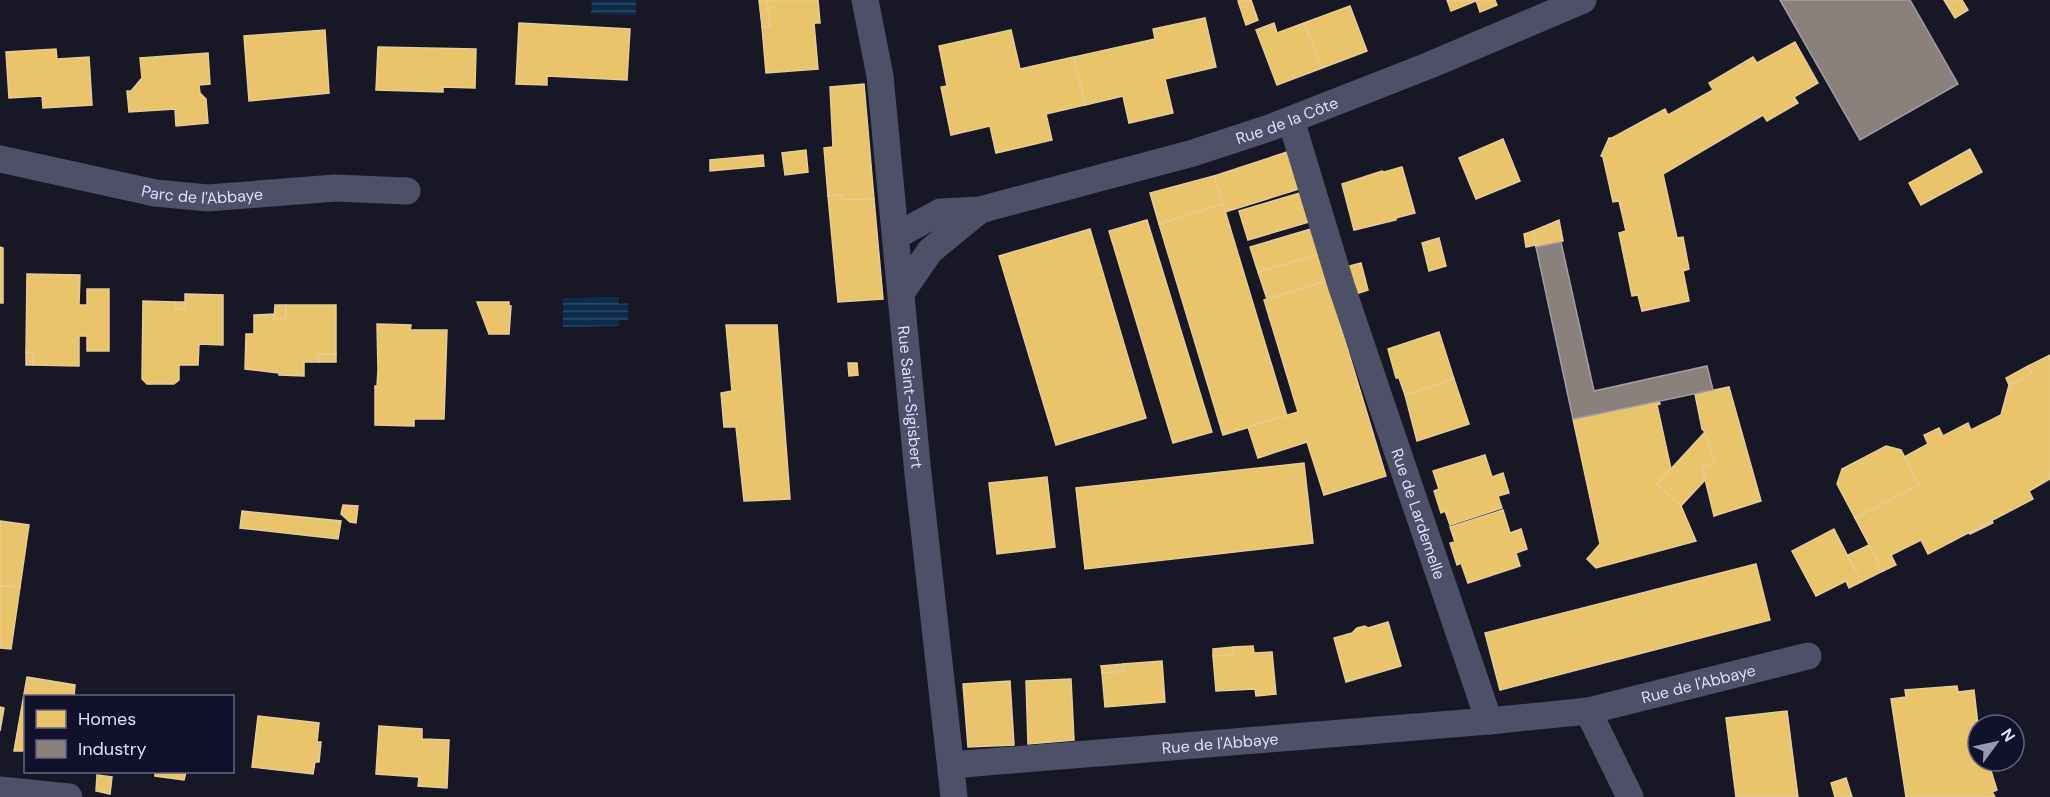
<svg xmlns="http://www.w3.org/2000/svg" width="2050" height="797" viewBox="0 0 2050 797" font-family="'DM Sans',sans-serif">
	<style>
		.water { fill: url(#water-rules) }
		.homes { fill: #e9c46a; stroke: #e5cc97; stroke-width: 1.5 }
		.industry { fill: #8a817c; stroke: #a39da3; stroke-width: 1.5 }
		.lines { fill: none; stroke-linecap: round; stroke-linejoin: round }
		.minor { stroke: #4d5066; stroke-width: 27 }
		.labels { text-anchor: middle; dominant-baseline: central; stroke-width: 6; stroke-linejoin: round; paint-order: stroke }
		.street-label { font-size: 16px; fill: #dcdfff; stroke: #11112c }
	</style>
	<defs>
		<pattern id="water-rules" width="6" height="5" patternUnits="userSpaceOnUse" patternTransform="scale(1.5)"><rect width="6" height="5" fill="#0c2c49"/><path d="M0 2.5h6" fill="none" stroke="#2f4a64"/></pattern>
	</defs>
	<rect width="100%" height="100%" fill="#171726"/>
	<g class="water">
		<path d="M592 0H636V15L591 14Z"/>
		<path d="M619 297V304L628 303V320H619V326L563 327V298Z"/>
	</g>
	<g class="homes">
		<path d="M759 0H767L770 26 762 27Z"/>
		<path d="M767 0H818L820 23H814L818 69 766 73 762 27 770 26Z"/>
		<path d="M1241 0H1251L1258 20 1246 25 1238 1Z"/>
		<path d="M1447 0H1476V1L1451 11Z"/>
		<path d="M1495 0 1497 5 1480 12 1476 0Z"/>
		<path d="M1944 0H1962L1968 10 1955 18Z"/>
		<path d="M1350 6 1367 51 1322 68 1304 23Z"/>
		<path d="M1205 18 1216 67 1165 79 1173 113 1129 123 1123 96 1085 105 1074 57 1155 39 1153 29Z"/>
		<path d="M519 23 630 29 627 80 547 76V85L516 84Z"/>
		<path d="M1274 23 1277 33 1304 23 1322 68 1277 85 1256 30Z"/>
		<path d="M325 30 329 93 249 101 244 36Z"/>
		<path d="M1011 30 1020 69 1074 57 1085 105 1046 114 1052 140 996 153 990 126 951 135 941 87 947 86 939 46Z"/>
		<path d="M1795 42 1818 83 1794 97 1798 103 1767 121 1763 115 1663 174 1677 238 1683 237 1689 269 1683 271 1689 301 1642 311 1638 295 1632 296 1619 233 1626 231 1619 201 1613 202 1603 157 1601 156 1609 138H1612L1665 109 1668 115 1713 90 1709 83 1753 57 1757 63Z"/>
		<path d="M378 47 476 49 475 88 443 87V92L376 90Z"/>
		<path d="M56 49 57 59 89 57 92 105 43 108 42 96 9 98 6 52Z"/>
		<path d="M208 53 210 84 199 85 200 93 206 99 208 123 176 126 175 109 129 112 127 91H131L142 78 140 58Z"/>
		<path d="M864 84 874 199 842 200V195L828 196 824 148 833 147 830 87Z"/>
		<path d="M1503 139 1520 181 1476 199 1459 158Z"/>
		<path d="M1970 149 1982 172 1921 205 1909 183Z"/>
		<path d="M806 150 808 172 785 175 782 153Z"/>
		<path d="M1287 152 1299 189 1225 212 1214 176Z"/>
		<path d="M763 155 764 166 710 171V160Z"/>
		<path d="M1402 167 1415 213 1396 218V220L1354 230 1342 184 1382 171 1384 172Z"/>
		<path d="M1214 176 1223 204 1159 224 1150 193Z"/>
		<path d="M1300 193 1309 222 1248 240 1239 211Z"/>
		<path d="M842 195V200L874 199 883 299 838 302 828 196Z"/>
		<path d="M1223 204 1287 416 1223 435 1159 224Z"/>
		<path d="M1147 220 1212 432 1173 443 1109 231Z"/>
		<path d="M1559 220 1563 241 1536 247 1533 231Z"/>
		<path d="M1090 229 1146 418 1056 445 999 256Z"/>
		<path d="M1311 229 1319 254 1258 272 1250 247Z"/>
		<path d="M1533 231 1536 245 1526 247 1524 234Z"/>
		<path d="M1439 238 1446 266 1429 271 1422 243Z"/>
		<path d="M0 247 3 248V303H0Z"/>
		<path d="M1319 254 1327 281 1267 299 1258 272Z"/>
		<path d="M1361 263 1368 290 1350 296 1342 268Z"/>
		<path d="M27 274 80 275 79 305H87V289H109V351H87V336H79V366L33 365V353L26 352Z"/>
		<path d="M1327 281 1386 476 1324 495 1307 442 1258 458 1248 427 1298 412 1264 300Z"/>
		<path d="M185 294 223 295V345L199 344 198 365H179V380L174 384H147L142 379 143 301 175 302 176 309H185Z"/>
		<path d="M175 302H184L185 309H176Z"/>
		<path d="M477 302H509V306H511L509 334H489Z"/>
		<path d="M275 305H286V319H274Z"/>
		<path d="M286 305H336V354H318L319 362H304V376L279 375V373L245 369 246 334H254V315L275 314 274 319H286Z"/>
		<path d="M377 324 411 325 410 330H447L444 419H414V426L375 425V386H377L378 370Z"/>
		<path d="M726 325H777L790 499 744 501 736 427H724L721 393 732 391Z"/>
		<path d="M1439 332 1454 379 1405 395 1399 378H1396L1388 349Z"/>
		<path d="M26 352 33 353V365H26Z"/>
		<path d="M318 354H336V362H319Z"/>
		<path d="M2050 355V479L2029 491 2033 499 1928 554 1921 540 1891 555 1896 565 1883 571 1855 518 1919 485 1904 457 1928 444 1924 435 1939 428 1943 436 1968 423 1971 430 2001 415 2009 385 2032 373 2028 366Z"/>
		<path d="M848 363H857L858 375 849 376Z"/>
		<path d="M2028 366 2032 373 2009 385 2006 378Z"/>
		<path d="M1454 379 1469 424 1417 441 1405 395Z"/>
		<path d="M1729 387 1761 501 1714 516 1702 467 1715 463 1705 432 1702 429 1695 394Z"/>
		<path d="M1659 401 1660 404 1657 405 1671 469 1657 484 1681 506 1696 541 1596 568 1587 559 1600 544 1573 419Z"/>
		<path d="M1705 432 1715 463 1702 467 1705 480 1681 506 1657 484Z"/>
		<path d="M1886 446 1901 450 1919 485 1855 518 1837 484 1842 469Z"/>
		<path d="M1485 455 1492 477 1503 473 1509 493 1498 496 1502 508 1450 525 1445 511 1441 513 1434 491 1439 489 1433 471Z"/>
		<path d="M1304 463 1313 543 1085 569 1076 488Z"/>
		<path d="M1047 477 1055 547 997 554 989 483Z"/>
		<path d="M343 505 358 506 356 523 350 522 341 514Z"/>
		<path d="M1503 510 1510 533 1521 529 1527 549 1516 553 1520 566 1468 583 1461 563 1457 565 1450 543 1455 542 1450 527Z"/>
		<path d="M242 511 341 521 338 539 240 528Z"/>
		<path d="M0 521 29 525 20 587 0 586Z"/>
		<path d="M1992 521 1993 523 1970 534 1969 533Z"/>
		<path d="M1834 529 1861 582 1849 588 1846 581 1816 596 1792 551Z"/>
		<path d="M1869 545 1883 571 1861 582 1848 555Z"/>
		<path d="M1756 564 1770 620 1500 690 1485 633Z"/>
		<path d="M0 586 20 587 11 649 0 648Z"/>
		<path d="M1388 622 1401 666 1346 682 1334 638 1352 633 1357 628 1365 626 1368 628Z"/>
		<path d="M1253 646 1254 653 1272 652 1276 694 1256 696 1255 689 1216 691 1213 656 1233 655V647Z"/>
		<path d="M1233 647V655L1213 656V649Z"/>
		<path d="M1162 661 1165 702 1105 707 1102 673 1124 671 1123 664Z"/>
		<path d="M1123 664 1124 671 1102 673 1101 666Z"/>
		<path d="M27 677 75 685 74 696H26V751H14Z"/>
		<path d="M1071 679 1074 740 1028 744 1026 681Z"/>
		<path d="M1010 681 1014 745 968 747 963 684Z"/>
		<path d="M1957 686 1958 692 1974 690 1978 725V761H1988L1997 790 1992 792 1995 797H1906L1891 699 1906 697 1905 690Z"/>
		<path d="M0 707 4 708 0 731Z"/>
		<path d="M1787 711 1798 797H1736L1726 718Z"/>
		<path d="M258 716 319 723 317 742H321L319 762H315L313 774 252 767Z"/>
		<path d="M379 726 422 729V739L449 740 447 788 418 786 419 777 376 774Z"/>
		<path d="M155 772H186L184 780 155 776Z"/>
		<path d="M97 775 112 777 110 794 96 791Z"/>
		<path d="M1846 778 1852 797H1835L1831 783Z"/>
	</g>
	<g class="industry">
		<path d="M1780 0H1910L1958 84 1860 140Z"/>
		<path d="M1561 242 1594 391 1707 366 1713 390 1573 419 1536 247Z"/>
	</g>
	<g class="lines">
		<g class="minor">
			<path id="s1" d="M865 0 880 76 918 474 954 797"/>
			<path id="s2" d="M1291 120 1341 285 1489 721 1588 711 1808 656"/>
			<path id="s3" d="M0 159 155 193 208 198 335 188 407 191"/>
			<path id="s4" d="M896 236 940 212 980 210 1193 153 1272 127 1430 65 1583 0"/>
			<path d="M901 293 930 251 980 210"/>
			<path d="M1588 711 1630 797"/>
			<path id="s5" d="M951 765 1489 721"/>
			<path d="M0 790 69 797"/>
		</g>
	</g>
	<g class="labels">
		<g class="street-label">
			<text stroke="none"><textPath href="#s4" startOffset="410">Rue de la Côte</textPath></text>
			<text stroke="none"><textPath href="#s3" startOffset="206">Parc de l'Abbaye</textPath></text>
			<text stroke="none"><textPath href="#s1" startOffset="400">Rue Saint-Sigisbert</textPath></text>
			<text stroke="none"><textPath href="#s2" startOffset="414">Rue de Lardemelle</textPath></text>
			<text stroke="none"><textPath href="#s2" startOffset="846">Rue de l'Abbaye</textPath></text>
			<text stroke="none"><textPath href="#s5" startOffset="270">Rue de l'Abbaye</textPath></text>
		</g>
	</g>
	<rect x="24" y="695" width="210" height="78" fill="#11112c" stroke="#626380" stroke-width="1.5"/>
	<rect x="36" y="710" width="30" height="18" fill="#e9c46a" stroke="#626380" stroke-width="1.5"/>
	<text x="78" y="725" font-size="18" fill="#dcdfff">Homes</text>
	<rect x="36" y="740" width="30" height="18" fill="#8a817c" stroke="#626380" stroke-width="1.5"/>
	<text x="78" y="755" font-size="18" fill="#dcdfff">Industry</text>
	<g transform="translate(1996 743) rotate(57)"><circle r="28" fill="#11112c" stroke="#626380" stroke-width="1.5"/>
	<path d="M0-4.5L10 22L0 15L-10 22Z" fill="#9799b3"/>
	<text y="-9" font-size="16" font-weight="bold" text-anchor="middle" fill="#dcdfff">N</text>
	</g>
</svg>
